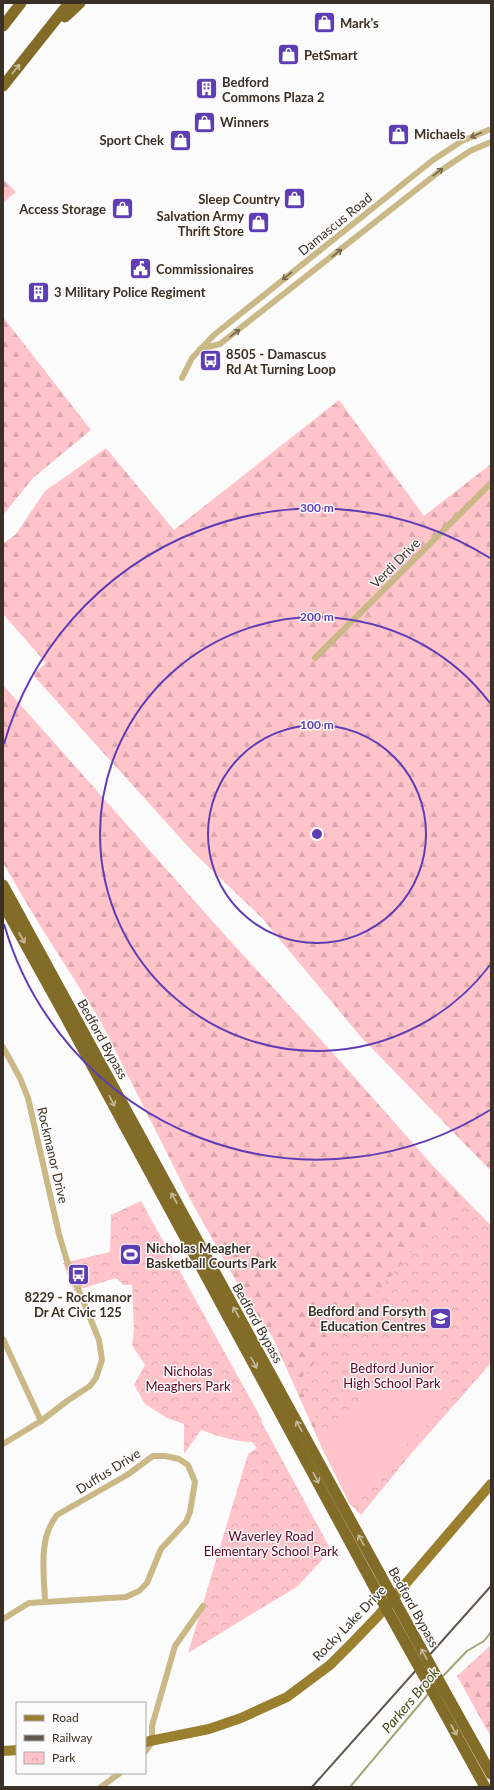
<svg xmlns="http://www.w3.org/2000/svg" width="494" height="1790" viewBox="0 0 494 1790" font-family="Lato,sans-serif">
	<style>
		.forest { fill: url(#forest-firs) }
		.park { fill: url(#park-crowns) }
		.pitch { fill: #ffc3ca }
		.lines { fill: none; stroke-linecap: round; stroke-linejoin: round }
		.stream { stroke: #a1a774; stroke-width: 2 }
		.minor { stroke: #cab887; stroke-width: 6 }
		.primary { stroke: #9a7f2f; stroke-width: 10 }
		.motorway { stroke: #836c28; stroke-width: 11 }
		.rail { stroke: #605850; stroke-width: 2 }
		.motorway-bridge { stroke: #836c28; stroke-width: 11 }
		.oneway { stroke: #c5bb9c }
		.oneway2 { stroke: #74664d }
		.ring { fill: none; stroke: #5e3db5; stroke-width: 2 }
		.labels { text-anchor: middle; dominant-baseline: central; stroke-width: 3; stroke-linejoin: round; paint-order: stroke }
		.poi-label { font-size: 13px; font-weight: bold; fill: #3a3026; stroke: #fbfbfb; text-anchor: start }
		.street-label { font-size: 13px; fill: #3a3026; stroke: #fbfbfb }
		.park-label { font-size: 13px; fill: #5d0120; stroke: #fbfbfb }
		.water-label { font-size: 14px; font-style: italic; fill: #424a17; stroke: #fbfbfb }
		.centre { fill: #5e3db5; stroke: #fbfbfb; stroke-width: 2 }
		.ring-label { font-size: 12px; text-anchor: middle; font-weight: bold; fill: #5e3db5; stroke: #fbfbfb; stroke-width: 3; stroke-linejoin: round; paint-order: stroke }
	</style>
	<defs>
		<pattern id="forest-firs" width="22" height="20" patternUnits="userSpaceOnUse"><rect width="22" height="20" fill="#ffc3ca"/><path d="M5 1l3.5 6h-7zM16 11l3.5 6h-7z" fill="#dba8ad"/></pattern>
		<pattern id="park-crowns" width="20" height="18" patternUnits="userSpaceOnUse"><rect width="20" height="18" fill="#ffc3ca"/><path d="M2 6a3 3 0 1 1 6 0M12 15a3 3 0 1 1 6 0" fill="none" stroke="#dba8ad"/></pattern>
	</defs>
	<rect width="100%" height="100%" fill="#fbfbfb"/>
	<g class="forest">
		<path d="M3 179 16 192 3 203Z"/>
		<path d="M3 317 91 430 33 478 3 515Z"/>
		<path d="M339 400 424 516 491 464V1171L361 1037 261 917 193 852 33 675 46 663 3 614V544L16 534 45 491 106 448 174 530Z"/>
		<path d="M3 685 223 933 333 1053 434 1167 491 1226V1266L321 1446 273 1338 244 1295 191 1201 100 1020 39 924 3 863Z"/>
		<path d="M491 1645V1737L457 1676Z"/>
	</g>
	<g class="park">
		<path d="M461 1196 491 1226V1363L410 1455 361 1515 350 1504 321 1446V1427L297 1383Z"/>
		<path d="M141 1201 261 1418 262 1423 331 1550 298 1586 188 1653 248 1454 257 1448 252 1442C235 1442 218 1436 201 1430L184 1454V1424L167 1418 145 1404 134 1385 145 1365 132 1345 134 1330 132 1285H124L116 1278 74 1291 63 1263 110 1252 111 1215Z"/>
	</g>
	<g class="pitch">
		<path d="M148 1241 153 1258 115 1269 110 1252Z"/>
		<path d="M408 1354 455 1395 350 1504 321 1446Z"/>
	</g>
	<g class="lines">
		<g class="stream">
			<path d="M442 1677 467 1651 484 1641 491 1632"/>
			<path d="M350 1787 429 1693"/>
		</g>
		<g class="minor">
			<path d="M200 349 220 344 440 171 470 151 491 142"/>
			<path d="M182 378 192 358 214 335 433 160 462 141 491 129"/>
			<path d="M315 658 491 483"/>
			<path d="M3 1047 20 1078 28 1098 59 1234 67 1261 99 1340 102 1360 96 1378 90 1386 67 1401 41 1421 3 1444"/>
			<path d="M72 1271 79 1272 83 1276 78 1286"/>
			<path d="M3 1339 41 1421"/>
			<path d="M3 1619 29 1603 126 1597 139 1591 147 1583 161 1549 186 1522 190 1512 195 1482 188 1465 179 1459 165 1456H153L127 1475 57 1515C38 1539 44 1572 45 1601"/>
			<path d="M145 1752 152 1742V1726L175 1646 203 1606"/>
			<path d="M101 1787 120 1773"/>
		</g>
		<g class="primary">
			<path d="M145 1742 209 1729 241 1718 287 1697 330 1665 354 1641 378 1616 491 1484"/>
			<path d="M3 1751 17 1750"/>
		</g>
		<g class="motorway">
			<path d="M65 17 80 3"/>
			<path d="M3 26 21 3"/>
			<path d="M3 86 69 3"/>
			<path d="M3 885 380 1574"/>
			<path d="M3 904 64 1014 372 1583"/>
			<path d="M443 1688 491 1774"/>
			<path d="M435 1696 485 1787"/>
		</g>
		<path class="rail" d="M312 1787 491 1586"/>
		<g class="motorway-bridge">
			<path d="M380 1574 443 1688"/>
			<path d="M372 1583 435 1696"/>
		</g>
	</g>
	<defs><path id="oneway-shaft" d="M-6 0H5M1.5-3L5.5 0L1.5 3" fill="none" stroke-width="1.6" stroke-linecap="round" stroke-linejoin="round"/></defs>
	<g class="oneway">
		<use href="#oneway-shaft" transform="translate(16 69) rotate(-51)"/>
		<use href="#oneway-shaft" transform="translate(22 938) rotate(61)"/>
		<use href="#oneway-shaft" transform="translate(112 1101) rotate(62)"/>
		<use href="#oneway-shaft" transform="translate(174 1198) rotate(-119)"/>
		<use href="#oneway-shaft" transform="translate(236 1312) rotate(-119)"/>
		<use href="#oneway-shaft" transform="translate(254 1363) rotate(62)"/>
		<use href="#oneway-shaft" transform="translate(299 1426) rotate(-119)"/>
		<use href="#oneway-shaft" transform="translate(316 1478) rotate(62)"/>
		<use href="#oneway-shaft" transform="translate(361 1540) rotate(-119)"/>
		<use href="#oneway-shaft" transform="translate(424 1654) rotate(-119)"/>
		<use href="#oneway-shaft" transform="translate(454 1730) rotate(61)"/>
	</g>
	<g class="oneway2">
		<use href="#oneway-shaft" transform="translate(476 135) rotate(156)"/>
		<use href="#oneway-shaft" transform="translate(438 172) rotate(-37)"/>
		<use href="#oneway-shaft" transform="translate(337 253) rotate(-38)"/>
		<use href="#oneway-shaft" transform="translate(287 276) rotate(141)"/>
		<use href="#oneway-shaft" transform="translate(235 333) rotate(-37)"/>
	</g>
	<g class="ring">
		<circle cx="317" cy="834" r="109"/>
		<path d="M490 965A217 217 0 1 1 490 703"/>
		<path d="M490 1110A326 326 0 0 1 4 924M4 744A326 326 0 0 1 490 558"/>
	</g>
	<defs>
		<symbol id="shop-square" viewBox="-11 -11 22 22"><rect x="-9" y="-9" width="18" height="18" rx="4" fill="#5e3db5" stroke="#fbfbfb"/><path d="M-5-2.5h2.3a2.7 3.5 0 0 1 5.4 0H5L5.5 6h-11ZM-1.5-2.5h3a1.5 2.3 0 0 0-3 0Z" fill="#fff"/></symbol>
		<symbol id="building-square" viewBox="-11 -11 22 22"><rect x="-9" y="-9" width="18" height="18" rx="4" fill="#5e3db5" stroke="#fbfbfb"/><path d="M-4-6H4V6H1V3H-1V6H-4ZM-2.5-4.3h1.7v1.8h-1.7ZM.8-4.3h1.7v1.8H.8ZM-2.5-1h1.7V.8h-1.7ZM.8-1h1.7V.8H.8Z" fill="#fff"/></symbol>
		<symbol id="civic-square" viewBox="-11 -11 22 22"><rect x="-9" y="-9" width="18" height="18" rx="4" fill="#5e3db5" stroke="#fbfbfb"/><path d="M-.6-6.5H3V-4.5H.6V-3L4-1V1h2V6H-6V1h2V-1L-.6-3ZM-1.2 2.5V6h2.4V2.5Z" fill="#fff"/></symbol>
		<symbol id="bus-square" viewBox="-11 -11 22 22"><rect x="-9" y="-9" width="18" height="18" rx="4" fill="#5e3db5" stroke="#fbfbfb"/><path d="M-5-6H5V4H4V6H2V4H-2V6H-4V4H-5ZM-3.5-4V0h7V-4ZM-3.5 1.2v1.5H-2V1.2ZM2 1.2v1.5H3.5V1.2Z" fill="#fff"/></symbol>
		<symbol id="stadium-square" viewBox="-11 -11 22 22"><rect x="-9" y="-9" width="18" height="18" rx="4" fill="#5e3db5" stroke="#fbfbfb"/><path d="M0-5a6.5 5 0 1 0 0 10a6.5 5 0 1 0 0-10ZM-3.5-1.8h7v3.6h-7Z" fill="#fff"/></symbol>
		<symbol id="school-square" viewBox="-11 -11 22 22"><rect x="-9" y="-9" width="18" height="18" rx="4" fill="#5e3db5" stroke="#fbfbfb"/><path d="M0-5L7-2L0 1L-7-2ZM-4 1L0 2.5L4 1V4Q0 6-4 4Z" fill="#fff"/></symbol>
	</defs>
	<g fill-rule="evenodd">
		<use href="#shop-square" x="312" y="10" width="25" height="25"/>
		<use href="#shop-square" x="276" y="42" width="25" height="25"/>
		<use href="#building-square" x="194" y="76" width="25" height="25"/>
		<use href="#shop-square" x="192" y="110" width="25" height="25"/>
		<use href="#shop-square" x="386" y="122" width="25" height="25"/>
		<use href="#shop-square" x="168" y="128" width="25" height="25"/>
		<use href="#shop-square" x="282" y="186" width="25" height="25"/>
		<use href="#shop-square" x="110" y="196" width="25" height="25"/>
		<use href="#shop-square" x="246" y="210" width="25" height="25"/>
		<use href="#civic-square" x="128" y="256" width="25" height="25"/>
		<use href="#building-square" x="26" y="280" width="25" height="25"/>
		<use href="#bus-square" x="198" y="348" width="25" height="25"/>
		<use href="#stadium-square" x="118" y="1242" width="25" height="25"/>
		<use href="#bus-square" x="66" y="1262" width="25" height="25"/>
		<use href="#school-square" x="428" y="1306" width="25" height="25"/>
	</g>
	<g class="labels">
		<g class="poi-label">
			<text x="340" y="23">Mark's</text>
			<text x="304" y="55">PetSmart</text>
			<text x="222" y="82">Bedford<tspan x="222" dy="15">Commons Plaza 2</tspan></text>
			<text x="220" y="122">Winners</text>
			<text x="414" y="134">Michaels</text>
			<text x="164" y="140" text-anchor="end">Sport Chek</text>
			<text x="280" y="199" text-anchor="end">Sleep Country</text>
			<text x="106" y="209" text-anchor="end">Access Storage</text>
			<text x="244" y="216" text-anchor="end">Salvation Army<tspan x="244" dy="15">Thrift Store</tspan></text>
			<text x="156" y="269">Commissionaires</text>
			<text x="54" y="292">3 Military Police Regiment</text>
			<text x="226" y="354">8505 - Damascus<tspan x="226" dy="15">Rd At Turning Loop</tspan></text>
			<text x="146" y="1248">Nicholas Meagher<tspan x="146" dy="15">Basketball Courts Park</tspan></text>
			<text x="78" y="1297" text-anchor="middle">8229 - Rockmanor<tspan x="78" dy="15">Dr At Civic 125</tspan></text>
			<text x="426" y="1311" text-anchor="end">Bedford and Forsyth<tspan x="426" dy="15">Education Centres</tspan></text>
		</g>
		<g class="street-label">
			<text transform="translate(335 224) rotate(-39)">Damascus Road</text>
			<text transform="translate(395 563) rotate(-45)">Verdi Drive</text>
			<text transform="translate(103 1039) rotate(61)">Bedford Bypass</text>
			<text transform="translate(53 1155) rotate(77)">Rockmanor Drive</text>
			<text transform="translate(258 1323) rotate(61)">Bedford Bypass</text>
			<text transform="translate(108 1471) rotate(-32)">Duffus Drive</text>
			<text transform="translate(414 1607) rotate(61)">Bedford Bypass</text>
			<text transform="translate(349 1623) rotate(-46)">Rocky Lake Drive</text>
		</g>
		<g class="park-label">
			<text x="392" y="1368">Bedford Junior<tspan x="392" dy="15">High School Park</tspan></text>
			<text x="188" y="1371">Nicholas<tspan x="188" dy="15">Meaghers Park</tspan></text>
			<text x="271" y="1536">Waverley Road<tspan x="271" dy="15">Elementary School Park</tspan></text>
		</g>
		<g class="water-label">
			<text transform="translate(410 1700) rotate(-50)">Parkers Brook</text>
		</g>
	</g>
	<circle cx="317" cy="834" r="6" class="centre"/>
	<g class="ring-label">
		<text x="317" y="512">300 m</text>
		<text x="317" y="621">200 m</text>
		<text x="317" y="729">100 m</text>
	</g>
	<rect width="494" height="1790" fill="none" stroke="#3a3026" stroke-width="8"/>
	<rect x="16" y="1702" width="130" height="72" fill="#fbfbfb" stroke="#aeaaa6"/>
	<rect x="24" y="1715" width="20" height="6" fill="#9a7f2f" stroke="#aeaaa6"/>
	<text x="52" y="1722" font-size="12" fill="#3a3026">Road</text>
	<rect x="24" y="1735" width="20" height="6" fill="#605850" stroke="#aeaaa6"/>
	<text x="52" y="1742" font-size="12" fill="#3a3026">Railway</text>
	<rect x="24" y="1752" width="20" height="12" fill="url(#park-crowns)" stroke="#aeaaa6"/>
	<text x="52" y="1762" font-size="12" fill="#3a3026">Park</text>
</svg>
